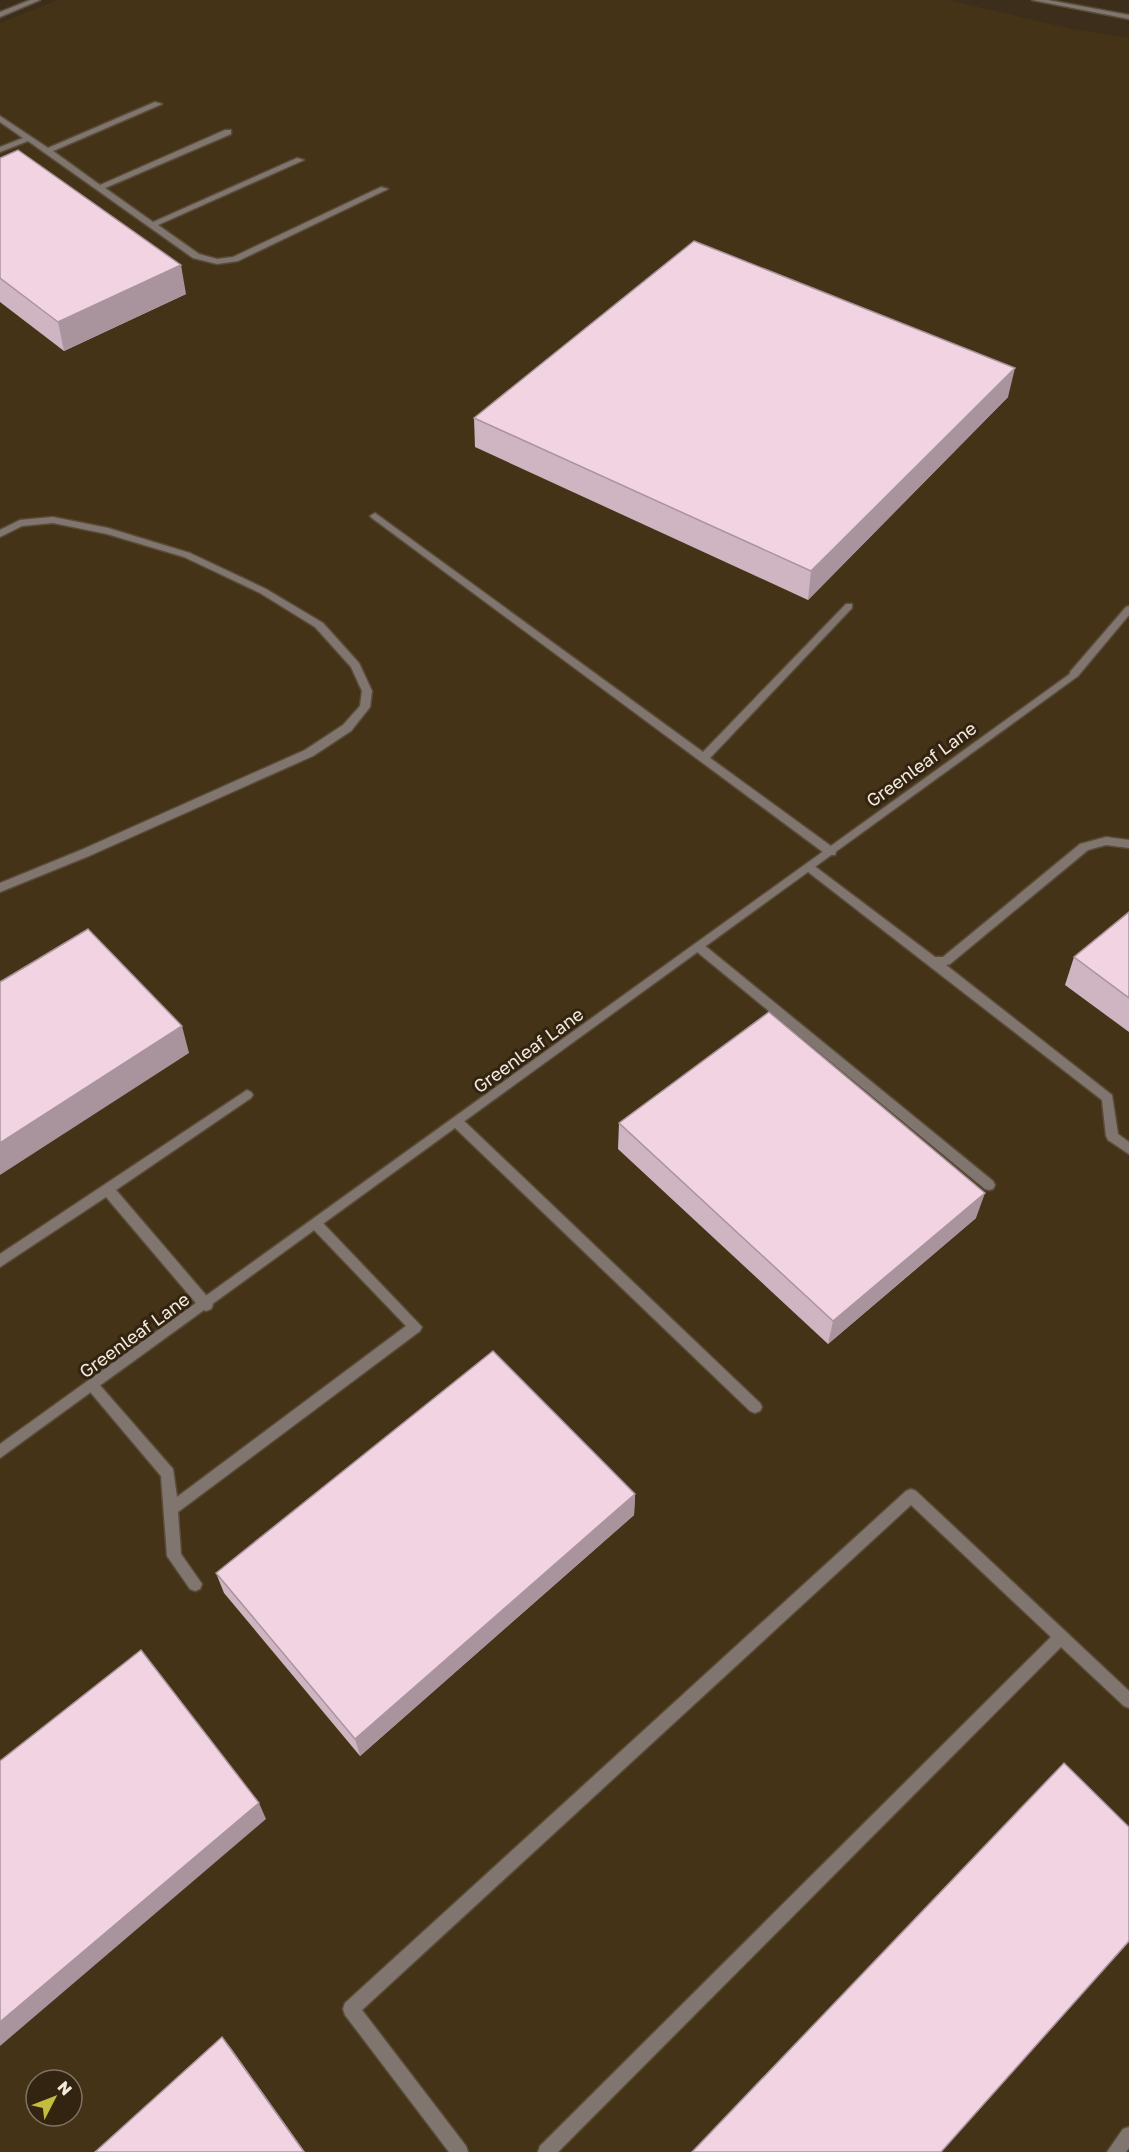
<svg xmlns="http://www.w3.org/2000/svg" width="1129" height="2152" viewBox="0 0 1129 2152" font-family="'Golos Text',sans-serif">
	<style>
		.built { fill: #453318; fill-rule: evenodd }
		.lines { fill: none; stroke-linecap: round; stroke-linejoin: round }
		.service-casing { stroke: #594c39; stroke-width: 3 }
		.minor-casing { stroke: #594c39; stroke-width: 3 }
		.tertiary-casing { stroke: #594c39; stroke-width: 3 }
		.service { fill: #81766f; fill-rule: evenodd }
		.minor { fill: #81766f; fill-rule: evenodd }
		.tertiary { fill: #81766f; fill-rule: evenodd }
		.wall { fill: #cfb5c2 }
		.shaded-wall { fill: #a9949e }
		.building { fill: #f1d3e1; stroke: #a9949e; stroke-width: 1.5 }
		.labels { text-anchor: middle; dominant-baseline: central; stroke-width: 6; stroke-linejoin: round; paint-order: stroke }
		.street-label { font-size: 18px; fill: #f3e9dd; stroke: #322410 }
	</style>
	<rect width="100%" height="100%" fill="#3c2e1a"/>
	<path class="built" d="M58 0H948L1072 29 1129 38V2152H0V23ZM36 2080H72V2116H36Z"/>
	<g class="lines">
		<defs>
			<g id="service">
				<path d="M155 102 162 104 53 151 100 185 225 130H231V134L105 188 153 222 297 158 304 160 158 225 199 254 217 259 233 257 381 187 388 189 238 261 217 264 193 258 28 141 0 152V147L23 138 0 122V116L48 148Z"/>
				<path d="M375 513 703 752 846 604H852V608L710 758 835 849 836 852 835 855H827L372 518 370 516Z"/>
				<path d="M53 517 108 528 190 553 266 589 323 623 359 663 372 691 370 707 351 731 313 756 89 856 0 892V883L81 850 305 750 343 725 360 706 362 691 351 667 315 627 260 593 184 557 107 534 53 523 22 526 0 537V530L20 520Z"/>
				<path d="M1129 606V615L1078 676H1070V672L1126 607Z"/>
				<path d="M1106 837 1129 840V848L1106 845 1088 850 950 964 946 965 1112 1095 1118 1134 1129 1142V1154L1108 1140 1106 1136 1102 1100 803 868 809 864 813 865 935 957H943L1080 844Z"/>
				<path d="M700 944 704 945 993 1181 995 1185 993 1189 989 1190 985 1189 696 951 694 948 696 945Z"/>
				<path d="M247 1090 251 1092 253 1095 251 1098 116 1190 211 1301 213 1305 211 1309 206 1311 201 1309 106 1197 0 1267V1254Z"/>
				<path d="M458 1118 462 1119 760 1403 762 1407 760 1411 755 1413 750 1411 454 1127 452 1123 454 1119Z"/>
				<path d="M317 1220 321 1221 422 1327 420 1331 178 1512 181 1554 202 1584 200 1589 195 1591 190 1589 167 1556 161 1476 86 1387 88 1383 93 1381 98 1383 173 1469 177 1497 406 1326 313 1229 311 1225 313 1221Z"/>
				<path d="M911 1489 916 1491 1129 1691V1708L1124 1706 1061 1647 558 2152H538L540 2146 1051 1637 911 1505 362 2010 466 2146 468 2152H449L345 2015 343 2009 345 2003 906 1491Z"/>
				<path d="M1129 2127V2148L1126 2152H1107L1123 2129Z"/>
			</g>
			<path id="minor" d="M1074 671 1079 674 1078 676 0 1458V1444Z"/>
			<g id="tertiary">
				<path d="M30 0H40L0 17V12Z"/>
				<path d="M1032 0H1048L1129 15V19Z"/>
			</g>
		</defs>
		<use href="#service" class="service-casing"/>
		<use href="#minor" class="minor-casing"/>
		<use href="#tertiary" class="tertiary-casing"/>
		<use href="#service" class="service"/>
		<use href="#minor" class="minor"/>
		<use href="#tertiary" class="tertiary"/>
	</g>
	<g class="wall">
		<path d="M0 158 186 294 64 351 0 302Z"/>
		<path d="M1008 397 808 600 475 447 474 418Z"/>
		<path d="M1129 912V1032L1065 985 1074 957Z"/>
		<path d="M619 1123 976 1218 828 1344 618 1149Z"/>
		<path d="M635 1494 634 1515 360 1756 224 1593 216 1573Z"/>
	</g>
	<g class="shaded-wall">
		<path d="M181 265 186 294 64 351 58 322Z"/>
		<path d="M1015 368 1008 397 808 600 811 571Z"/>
		<path d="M182 1026 189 1053 0 1175V1143Z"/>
		<path d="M985 1193 976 1218 828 1344 833 1321Z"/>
		<path d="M635 1494 634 1515 360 1756 355 1739Z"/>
		<path d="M259 1803 266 1819 0 2046V2022Z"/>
		<path d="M222 2037 231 2048 305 2152H304Z"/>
	</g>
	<g class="building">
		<path d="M18 150 181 265 58 322 0 278V158Z"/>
		<path d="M694 241 1015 368 811 571 474 418Z"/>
		<path d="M1129 912V998L1074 957Z"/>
		<path d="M88 929 182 1026 0 1143V982Z"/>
		<path d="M769 1012 985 1193 833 1321 619 1123Z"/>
		<path d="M493 1351 635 1494 355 1739 216 1573Z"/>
		<path d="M141 1650 259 1803 0 2022V1761Z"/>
		<path d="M1064 1763 1129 1827V1941L941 2152H692Z"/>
		<path d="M222 2037 304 2152H95Z"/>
	</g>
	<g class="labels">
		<g class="street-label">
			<text transform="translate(921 764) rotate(-36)">Greenleaf Lane</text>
			<text transform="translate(528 1050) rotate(-36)">Greenleaf Lane</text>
			<text transform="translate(134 1335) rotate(-36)">Greenleaf Lane</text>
		</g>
	</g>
	<g transform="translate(54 2098) rotate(48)"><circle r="28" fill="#322410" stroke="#7f7362" stroke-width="1.5"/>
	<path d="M0-4.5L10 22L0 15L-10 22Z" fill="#c4bc3e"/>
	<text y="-9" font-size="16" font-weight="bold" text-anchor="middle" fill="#f3e9dd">N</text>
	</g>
</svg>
